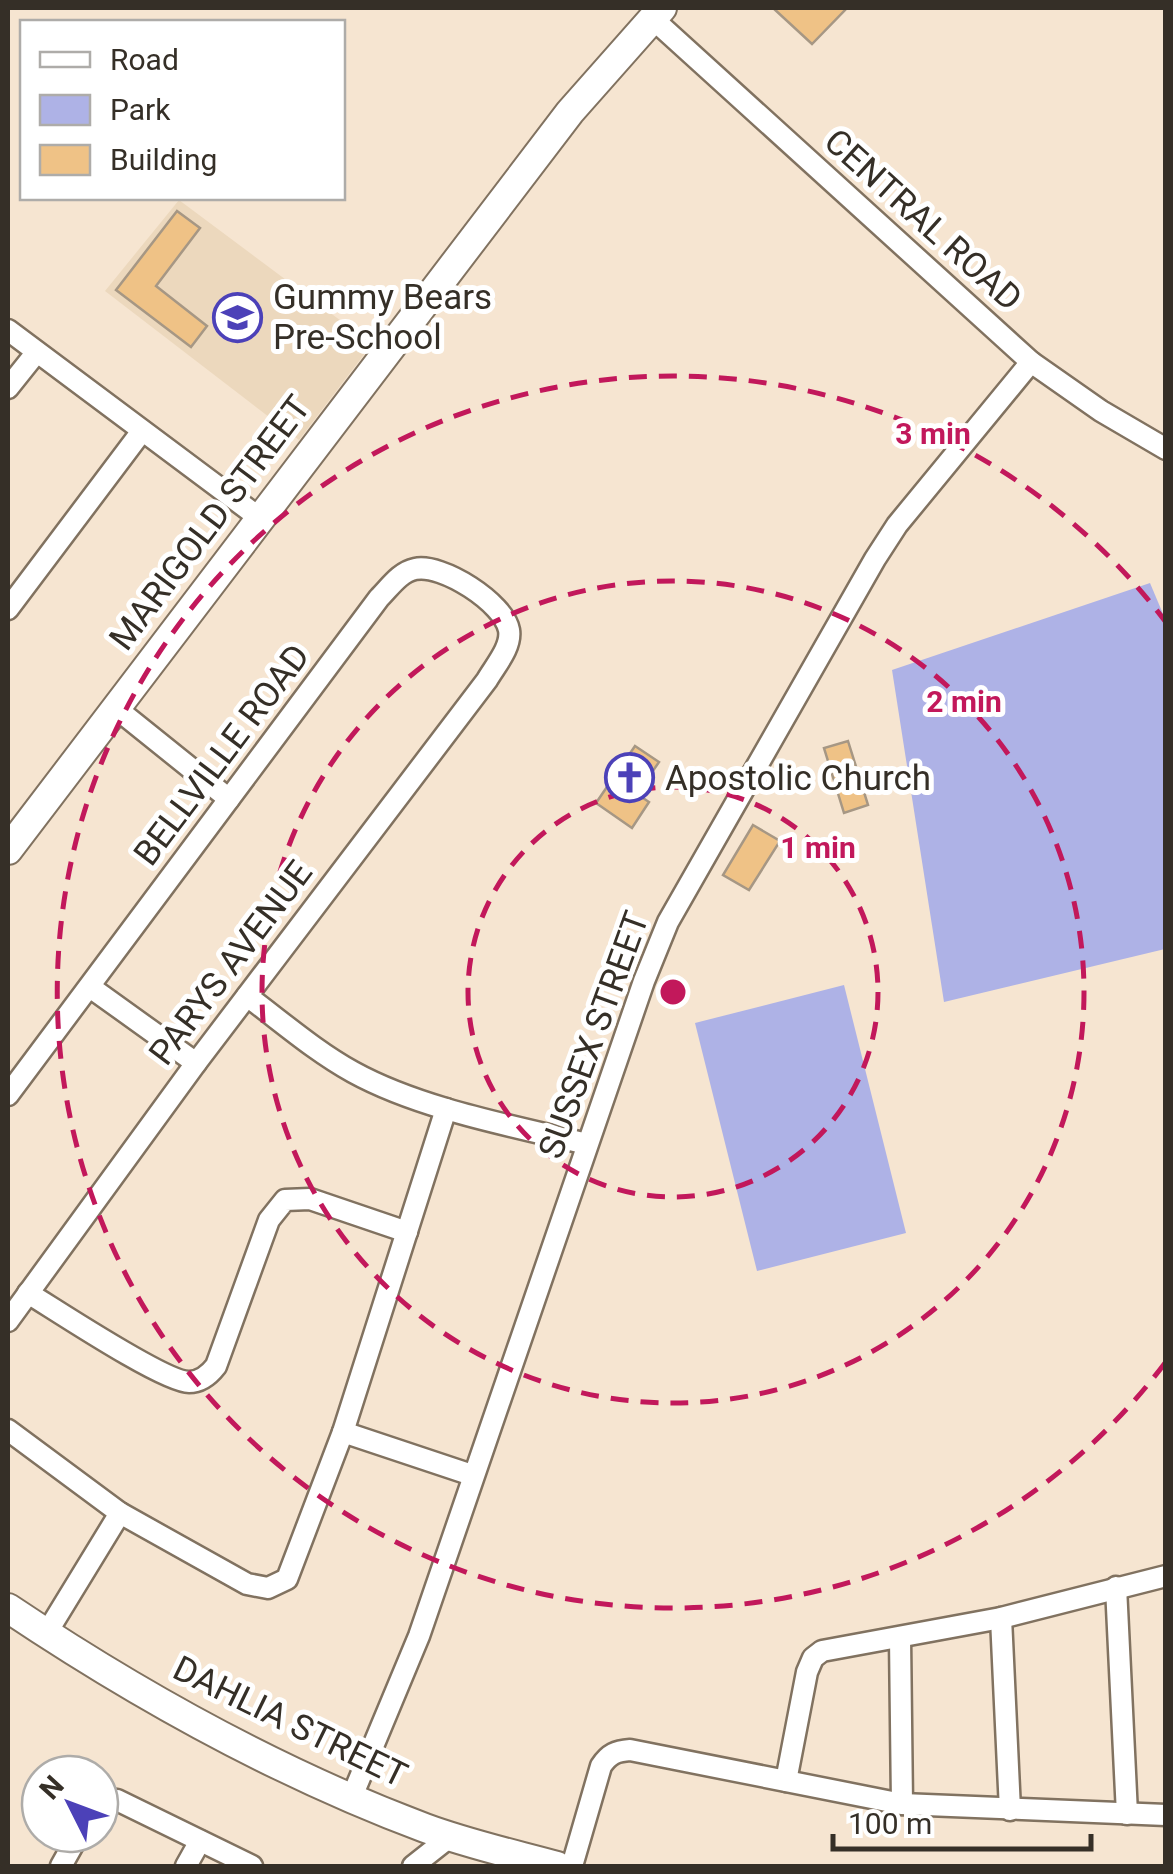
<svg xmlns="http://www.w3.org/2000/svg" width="1173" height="1874" viewBox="0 0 1173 1874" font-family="Roboto,sans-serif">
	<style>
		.built { fill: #ecd8bd }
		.green { fill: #aeb2e6 }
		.building { fill: #efc286; stroke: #a69784; stroke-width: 2.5 }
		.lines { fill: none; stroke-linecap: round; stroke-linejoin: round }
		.street-casing { stroke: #817260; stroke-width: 25 }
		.secondary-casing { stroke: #817260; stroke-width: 32 }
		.street { stroke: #fff; stroke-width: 20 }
		.secondary { stroke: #fff; stroke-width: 28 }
		.ring { fill: none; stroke: #c2185b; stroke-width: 5; stroke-dasharray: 18 12 }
		.labels { text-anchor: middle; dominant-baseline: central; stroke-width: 10; stroke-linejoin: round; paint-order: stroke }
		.street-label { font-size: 35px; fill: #352f27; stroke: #fff }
		.poi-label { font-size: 35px; fill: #352f27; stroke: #fff; text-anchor: start }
		.centre { fill: #c2185b; stroke: #fff; stroke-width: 5 }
		.ring-label { font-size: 30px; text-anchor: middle; font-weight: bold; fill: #c2185b; stroke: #fff; stroke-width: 10; stroke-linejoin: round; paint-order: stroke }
	</style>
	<rect width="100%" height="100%" fill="#f6e5d1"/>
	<path class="built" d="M179 200 372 344 299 440 105 291Z"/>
	<g class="green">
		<path d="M1150 583 1166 621 1165 949 944 1002 892 670Z"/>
		<path d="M844 985 906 1233 757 1271 695 1023Z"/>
	</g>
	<g class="building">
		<path d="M773 8H847L812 44Z"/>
		<path d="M177 211 200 228 156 286 207 326 191 347 116 290Z"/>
		<path d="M848 741 868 805 844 813 824 748Z"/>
		<path d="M635 746 659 762 637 794 649 802 632 828 596 803Z"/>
		<path d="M753 825 780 841 749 890 723 875Z"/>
	</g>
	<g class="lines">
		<defs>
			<g id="street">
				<path d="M652 18 1031 362 1101 411 1166 449"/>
				<path d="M8 330 261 519"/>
				<path d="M8 388 36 353"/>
				<path d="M8 609 142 431"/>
				<path d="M117 709 229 799"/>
				<path d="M90 987 196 1063"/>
				<path d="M247 996C282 1022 315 1051 353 1072 420 1109 513 1126 587 1144"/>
				<path d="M8 1095 379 598C390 587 400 572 415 569 442 563 504 603 509 630 512 647 495 666 487 680L196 1063 8 1321"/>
				<path d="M28 1293C56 1310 164 1382 189 1382 201 1382 209 1375 216 1366L269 1220 285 1200 310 1199 407 1232"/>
				<path d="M8 1430 120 1513 247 1584 268 1588 287 1579 343 1432 446 1109"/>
				<path d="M343 1432 472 1475"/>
				<path d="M1116 1587 1127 1814"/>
				<path d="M1001 1618 1010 1810"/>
				<path d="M46 1634 120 1513"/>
				<path d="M900 1638 902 1804"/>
				<path d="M786 1781 807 1672 813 1658 822 1651 1001 1618 1166 1576"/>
				<path d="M100 1799 117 1800 252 1866"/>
				<path d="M351 1799 419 1636 644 981 668 922 875 559 897 525 1031 362"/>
				<path d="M61 1866 79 1834"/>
				<path d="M186 1866 200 1841"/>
				<path d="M413 1866 451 1836"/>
				<path d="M572 1866 601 1766C609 1754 616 1751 630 1750L902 1804 1166 1815"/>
			</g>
			<g id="secondary">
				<path d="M8 850 570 112 662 8"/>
				<path d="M8 1608C138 1695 278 1773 425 1828 468 1844 513 1854 557 1866"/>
			</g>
		</defs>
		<use href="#street" class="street-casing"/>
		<use href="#secondary" class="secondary-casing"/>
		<use href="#street" class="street"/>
		<use href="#secondary" class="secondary"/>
	</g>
	<g class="ring">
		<circle cx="673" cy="992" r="205"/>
		<circle cx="673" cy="992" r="411"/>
		<path d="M1165 1363A616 616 0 1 1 1165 621"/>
	</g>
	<defs>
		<symbol id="school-ring" viewBox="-11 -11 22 22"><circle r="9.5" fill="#fff" stroke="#4c41b8" stroke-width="1.5"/><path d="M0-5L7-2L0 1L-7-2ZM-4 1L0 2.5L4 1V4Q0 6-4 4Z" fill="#4c41b8"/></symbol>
		<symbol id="church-ring" viewBox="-11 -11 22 22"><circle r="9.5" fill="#fff" stroke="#4c41b8" stroke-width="1.5"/><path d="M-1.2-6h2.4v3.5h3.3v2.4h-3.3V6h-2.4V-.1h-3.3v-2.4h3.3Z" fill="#4c41b8"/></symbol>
	</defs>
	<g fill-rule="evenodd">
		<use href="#school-ring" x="210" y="290" width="55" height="55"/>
		<use href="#church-ring" x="602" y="750" width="55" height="55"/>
	</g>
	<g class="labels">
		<g class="street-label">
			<text transform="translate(923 220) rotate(42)">CENTRAL ROAD</text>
			<text transform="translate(210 523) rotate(-53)">MARIGOLD STREET</text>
			<text transform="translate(222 755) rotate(-53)">BELLVILLE ROAD</text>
			<text transform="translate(231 963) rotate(-53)">PARYS AVENUE</text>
			<text transform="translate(594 1035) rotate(-70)">SUSSEX STREET</text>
			<text transform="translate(290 1722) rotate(26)">DAHLIA STREET</text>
		</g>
		<g class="poi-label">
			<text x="273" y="297">Gummy Bears<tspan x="273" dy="40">Pre-School</tspan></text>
			<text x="665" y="778">Apostolic Church</text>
		</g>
	</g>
	<circle cx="673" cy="992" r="15" class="centre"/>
	<g class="ring-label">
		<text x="933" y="444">3 min</text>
		<text x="964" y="712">2 min</text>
		<text x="818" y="858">1 min</text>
	</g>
	<rect width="1173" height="1874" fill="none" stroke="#352f27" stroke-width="20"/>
	<rect x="20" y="20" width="325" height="180" fill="#ffffff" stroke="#aeaca9" stroke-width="2.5"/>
	<rect x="40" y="52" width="50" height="15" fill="#ffffff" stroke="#aeaca9" stroke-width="2.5"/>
	<text x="110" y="70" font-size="30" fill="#352f27">Road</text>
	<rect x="40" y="95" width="50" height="30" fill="#aeb2e6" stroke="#aeaca9" stroke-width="2.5"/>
	<text x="110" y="120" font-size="30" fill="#352f27">Park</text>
	<rect x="40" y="145" width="50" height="30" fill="#efc286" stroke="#aeaca9" stroke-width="2.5"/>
	<text x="110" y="170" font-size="30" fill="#352f27">Building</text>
	<g transform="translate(70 1804) rotate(312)"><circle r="48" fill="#ffffff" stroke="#aeaca9" stroke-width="2.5"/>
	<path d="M0-8L18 38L0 25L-18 38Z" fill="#4c41b8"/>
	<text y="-15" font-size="28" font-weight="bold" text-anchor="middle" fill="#352f27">N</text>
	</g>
	<path d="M833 1834v15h258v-15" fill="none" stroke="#352f27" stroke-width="5"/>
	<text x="848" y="1834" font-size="30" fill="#352f27" stroke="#ffffff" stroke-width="8" paint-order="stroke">100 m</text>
</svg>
